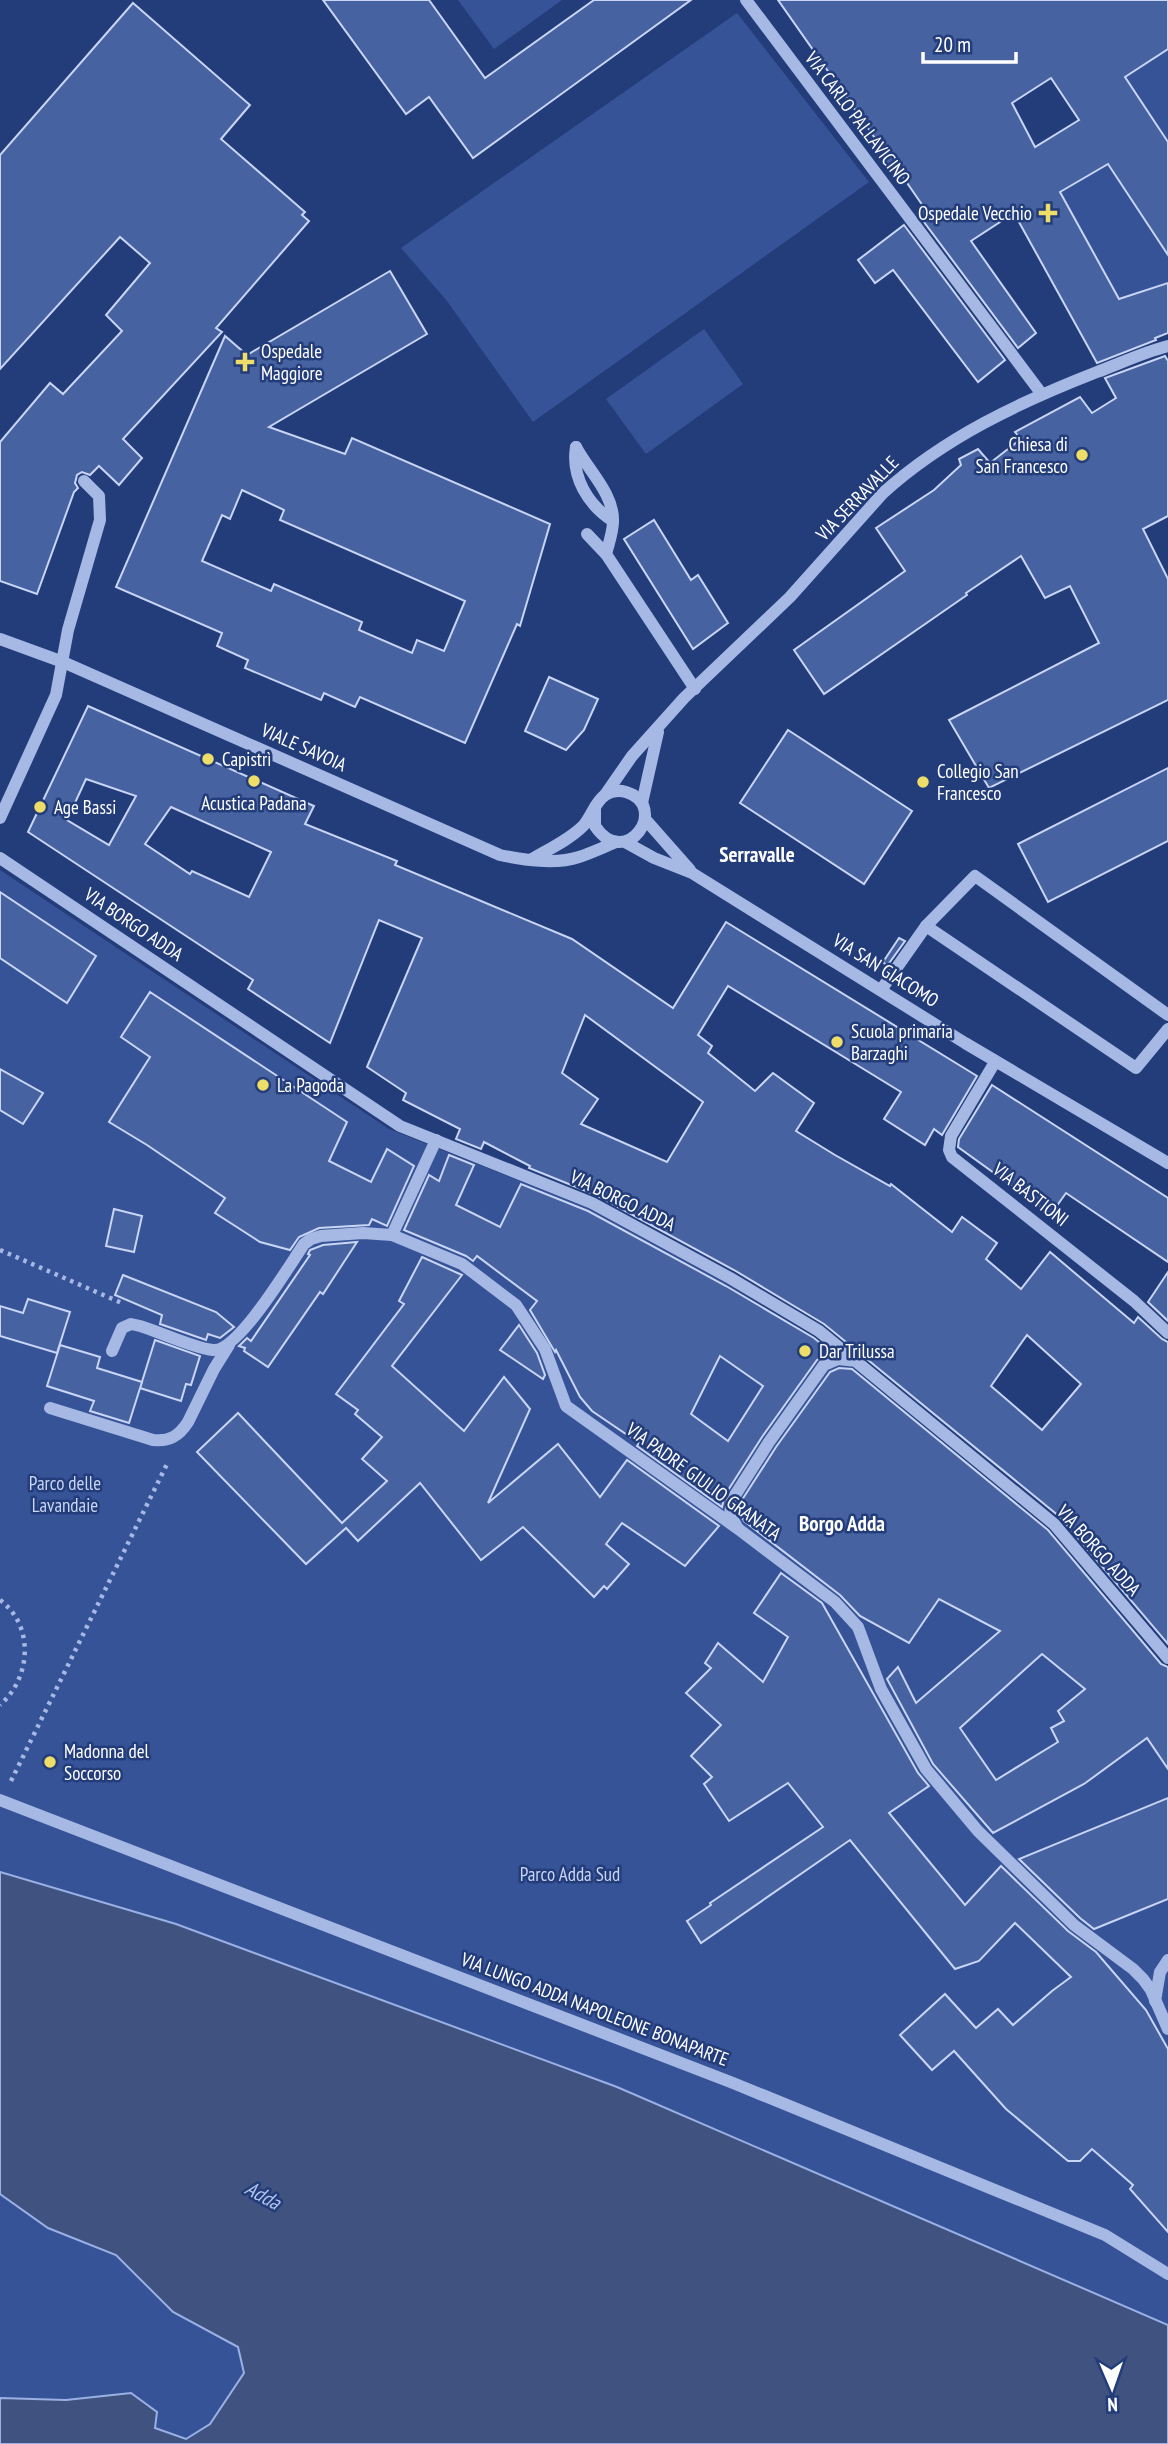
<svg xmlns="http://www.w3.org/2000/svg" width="1168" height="2444" viewBox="0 0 1168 2444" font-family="'PT Sans Narrow',sans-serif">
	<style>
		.green { fill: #375397 }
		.water { fill: #405280; stroke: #9ab1e5; stroke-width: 2 }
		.building { fill: #4762a1; stroke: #c8d5f4; stroke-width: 2; fill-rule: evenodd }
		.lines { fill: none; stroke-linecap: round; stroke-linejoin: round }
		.path { stroke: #a6b8e4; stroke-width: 4.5; stroke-dasharray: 3.5 5; stroke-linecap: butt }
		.minor { stroke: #a6b8e4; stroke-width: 12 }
		.poi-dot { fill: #efdd69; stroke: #233c7a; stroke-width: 2.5 }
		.labels { text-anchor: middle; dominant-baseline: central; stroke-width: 5; stroke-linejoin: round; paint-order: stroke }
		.street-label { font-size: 19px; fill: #fff; stroke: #233c7a }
		.poi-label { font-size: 19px; fill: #fff; stroke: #233c7a; text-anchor: start }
		.park-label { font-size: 19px; fill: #c8d5f4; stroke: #233c7a }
		.neighbourhood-label { font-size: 21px; font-weight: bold; fill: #fff; stroke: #233c7a }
		.water-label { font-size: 21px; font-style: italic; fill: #b1c3ec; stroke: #233c7a }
	</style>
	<rect width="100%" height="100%" fill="#233c7a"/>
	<g class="green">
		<path d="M458 0H562L494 49Z"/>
		<path d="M737 13 869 182 533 422 447 301 401 248Z"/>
		<path d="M1168 49V142L1125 77Z"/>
		<path d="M1108 164 1168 255V283L1119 299 1060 192Z"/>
		<path d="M704 329 743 384 646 454 606 399Z"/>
		<path d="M0 870 389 1129 588 1208 724 1282 829 1348 1046 1527 1168 1670V2444H0Z"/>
	</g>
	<path class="water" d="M0 1872 176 1924 617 2087 1168 2325V2444H0V2398L66 2400 131 2393 157 2412 155 2428 186 2439 210 2424 244 2373 238 2347 173 2312 116 2255 48 2228 0 2194Z"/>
	<g class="building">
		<path d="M323 0H429L485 78 594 0H691L473 158 429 97 406 114Z"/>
		<path d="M778 0H1168V49L1125 77 1168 142V255L1108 164 1060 192 1119 299 1168 283V333L1155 338 1156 340 1097 363 1014 213 971 241 1036 333 1018 348 918 214 925 209 894 164H887L877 150 879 144ZM1051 78 1079 120 1035 147 1012 103Z"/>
		<path d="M133 3 250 105 221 139 305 212 302 215 309 221 216 328 222 332 123 439 142 458 119 485 99 466 90 475 82 472 77 475 75 483 78 488 74 492 37 594 0 581V442L50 383 63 394 122 331 106 315 150 263 120 237 0 369V155Z"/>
		<path d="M904 225 1005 360 978 382 893 270 875 283 858 260Z"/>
		<path d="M390 271 427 334 269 427 345 454 352 438 550 524 520 626 517 624 465 743 360 697 355 707 324 693 321 700 245 668 248 660 217 646 222 633 116 587 225 336 247 355ZM242 490 284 510 280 520 465 601 444 651 417 640 412 653 359 630 362 622 274 584 271 591 202 561 222 515 230 519Z"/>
		<path d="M1165 356 1168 361V516L1143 529 1168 579V700L989 788 949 720 1099 643 1070 586 1045 598 1021 556 966 593 967 595 824 694 794 650 905 571 876 528 934 490 961 465 959 459 978 449 990 463 1021 439 1015 432 1080 397 1092 413 1116 398 1105 378Z"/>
		<path d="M654 520 691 580 698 575 728 623 693 649 624 539Z"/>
		<path d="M549 677 598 699 584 730 566 750 525 731Z"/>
		<path d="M88 706 314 806 305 824 397 861 395 865 572 939 673 1008 726 922 977 1076 942 1135 934 1129 925 1145 884 1119 901 1092 728 986 698 1035 712 1046 708 1053 755 1091 773 1073 814 1103 796 1131 835 1155 890 1186 891 1184 952 1232 962 1217 997 1243 986 1259 1021 1289 1050 1252 1134 1323 1138 1317 1162 1339 1168 1342V1644L1060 1517 824 1324 734 1270 596 1195 529 1168 530 1166 484 1142 481 1149 456 1139 460 1129 403 1100 406 1093 367 1067 422 938 379 920 330 1043 248 989 253 980 28 832ZM86 779 136 796 109 845 67 820ZM171 807 271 852 249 897 192 871 190 874 145 844ZM585 1015 703 1102 667 1162 581 1124 598 1099 562 1073ZM1027 1335 1081 1384 1042 1430 991 1386Z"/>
		<path d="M788 730 912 811 864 884 740 803Z"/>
		<path d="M1168 768V841L1048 902 1018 844Z"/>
		<path d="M0 892 96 956 67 1003 0 958Z"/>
		<path d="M899 938 905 941 887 966 883 962Z"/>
		<path d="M150 992 347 1122 329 1161 371 1182 387 1149 414 1166 387 1226 372 1219 369 1225 319 1228 299 1237 290 1250 260 1242 215 1213 225 1198 147 1145 109 1122 150 1057 121 1037Z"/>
		<path d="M0 1069 43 1093 23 1124 0 1110Z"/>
		<path d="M992 1085 1168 1198V1262L1066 1193 1051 1214 958 1147 959 1139Z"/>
		<path d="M449 1155 474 1165 456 1205 500 1227 521 1184 588 1211 726 1286 814 1338 831 1352 817 1360 762 1437 725 1495 722 1507 637 1446 639 1443 592 1411 580 1397 556 1350 555 1352 530 1310 537 1301 477 1256 473 1261 466 1256 404 1230 429 1175 439 1181ZM720 1356 763 1386 728 1441 691 1414Z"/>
		<path d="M114 1209 142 1216 134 1252 106 1246Z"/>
		<path d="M357 1242 323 1294 320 1292 268 1367 244 1351 245 1348 239 1346 247 1338 251 1341 310 1255 308 1254 310 1250 323 1245Z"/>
		<path d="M422 1257 462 1275 392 1366 464 1431 504 1377 530 1409 488 1503 558 1444 600 1497 627 1460 719 1526 685 1566 622 1523 606 1544 629 1564 607 1589 604 1586 594 1597 523 1527 481 1560 420 1483 358 1541 346 1528 306 1564 197 1452 238 1413 342 1523 387 1481 362 1459 382 1437 355 1414 358 1410 336 1394 404 1304 399 1301Z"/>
		<path d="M1168 1272V1321L1148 1302Z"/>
		<path d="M123 1275 216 1312 234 1327 220 1338 208 1334 206 1340 160 1324 162 1315 115 1295Z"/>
		<path d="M28 1299 70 1312 57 1353 0 1336V1306L23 1313Z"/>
		<path d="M519 1325 537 1353 545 1375 543 1379 500 1350Z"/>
		<path d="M155 1340 200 1356 191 1385 186 1384 181 1401 140 1388Z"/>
		<path d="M60 1345 100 1357 97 1368 142 1382 129 1423 90 1411 94 1401 47 1386Z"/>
		<path d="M839 1368 852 1369 1048 1530 1161 1664 1168 1667V1769L1147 1738 1084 1784 993 1833 933 1764 887 1679 898 1667 916 1703 1000 1631 939 1599 909 1643 860 1616 840 1595 744 1521 739 1512 740 1503 776 1447 830 1372ZM1042 1654 1085 1689 1058 1711 1064 1721 1051 1728 1058 1742 996 1780 960 1728Z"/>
		<path d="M781 1573 822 1603 918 1773 929 1786 889 1813 965 1905 1001 1866 1068 1931 1096 1952 1146 2010 1168 2049V2232L1130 2189 1133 2185 1092 2149 1080 2161H1068L1006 2109 954 2051 932 2070 900 2035 945 1994 976 2028 998 2009 1013 2025 1052 1991 1071 1977 1015 1923 979 1961 955 1969 850 1840 701 1943 687 1921 711 1905 710 1903 823 1827 788 1783 729 1821 704 1784 712 1777 691 1756 721 1725 686 1693 711 1668 705 1663 718 1643 763 1682 788 1637 754 1613Z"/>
		<path d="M1168 1798V1899L1094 1929 1080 1918 1019 1859Z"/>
	</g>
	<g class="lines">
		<g class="path">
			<path d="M0 1250 124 1304"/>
			<path d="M0 1600C35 1626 31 1678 0 1705"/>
			<path d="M11 1781 168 1462"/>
		</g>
		<g class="minor">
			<path d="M746 0 1041 393"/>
			<path d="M576 447C588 470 614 494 613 521 613 532 609 543 606 554"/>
			<path d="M576 447C571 477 588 505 613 521"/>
			<path d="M587 534 606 554 695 689"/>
			<path d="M0 639 63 662 500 855C524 860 555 865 579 857 591 853 604 847 616 842"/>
			<path d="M605 795 632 756 684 698 790 597 883 493C945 437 1020 402 1097 372 1121 363 1144 352 1168 346"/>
			<path d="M642 803 658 732"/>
			<path d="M0 818 56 695 68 630 100 520 99 496 84 481"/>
			<path d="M645 819 690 870"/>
			<path d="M625 842 654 858 692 873 965 1043 1168 1163"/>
			<path d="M0 858 400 1126 592 1203 730 1278 819 1331 1054 1524 1168 1658"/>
			<path d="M532 859C549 849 569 840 583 826 591 817 595 802 605 795 611 791 619 790 626 792 671 806 626 872 595 826V809"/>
			<path d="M926 926 1136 1068 1168 1029"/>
			<path d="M881 990 926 926 975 876 1168 1015"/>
			<path d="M995 1062 951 1136 949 1150 952 1157 1134 1301 1168 1333"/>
			<path d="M392 1235 436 1140"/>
			<path d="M112 1351 122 1328 131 1324 140 1326C160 1332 193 1348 213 1350 238 1352 289 1266 304 1244L311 1239 321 1236 363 1233 392 1235 462 1264 516 1305 545 1349 566 1406 737 1528 835 1602 858 1627 881 1689 926 1769 978 1831 1074 1925 1133 1969 1143 1979 1151 1990 1168 2029"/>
			<path d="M50 1408 153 1440C169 1442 179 1436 188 1422L214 1369 229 1345"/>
			<path d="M737 1527 730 1514 732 1500 769 1442 824 1365 838 1359 857 1361"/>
			<path d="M0 1800 733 2083 1105 2235 1168 2274"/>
			<path d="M1155 2001 1160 1972 1168 1960"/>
		</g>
	</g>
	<g class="poi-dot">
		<path d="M1044.5 202.5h7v7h7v7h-7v7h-7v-7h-7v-7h7z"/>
		<path d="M241.5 351.5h7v7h7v7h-7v7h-7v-7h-7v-7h7z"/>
		<circle cx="1082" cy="455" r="7"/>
		<circle cx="208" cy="759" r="7"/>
		<circle cx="254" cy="781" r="7"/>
		<circle cx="923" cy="782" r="7"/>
		<circle cx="40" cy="807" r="7"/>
		<circle cx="837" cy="1042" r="7"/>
		<circle cx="263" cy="1085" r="7"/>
		<circle cx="805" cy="1351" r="7"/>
		<circle cx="50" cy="1762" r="7"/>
	</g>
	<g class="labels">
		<g class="street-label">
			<text transform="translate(858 118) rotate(53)">VIA CARLO PALLAVICINO</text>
			<text transform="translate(857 498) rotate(-46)">VIA SERRAVALLE</text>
			<text transform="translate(304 747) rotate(24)">VIALE SAVOIA</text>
			<text transform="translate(134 924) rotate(34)">VIA BORGO ADDA</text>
			<text transform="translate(886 970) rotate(32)">VIA SAN GIACOMO</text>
			<text transform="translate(1031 1194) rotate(38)">VIA BASTIONI</text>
			<text transform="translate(623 1200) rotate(26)">VIA BORGO ADDA</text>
			<text transform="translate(704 1481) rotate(36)">VIA PADRE GIULIO GRANATA</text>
			<text transform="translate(1099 1550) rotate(48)">VIA BORGO ADDA</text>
			<text transform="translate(595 2009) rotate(21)">VIA LUNGO ADDA NAPOLEONE BONAPARTE</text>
		</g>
		<g class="poi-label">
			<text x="1032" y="213" text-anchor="end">Ospedale Vecchio</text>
			<text x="261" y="351">Ospedale<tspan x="261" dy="22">Maggiore</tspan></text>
			<text x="1068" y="444" text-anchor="end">Chiesa di<tspan x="1068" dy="22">San Francesco</tspan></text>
			<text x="222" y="759">Capistrì</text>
			<text x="937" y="771">Collegio San<tspan x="937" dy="22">Francesco</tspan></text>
			<text x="254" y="803" text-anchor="middle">Acustica Padana</text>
			<text x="54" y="807">Age Bassi</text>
			<text x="851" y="1031">Scuola primaria<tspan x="851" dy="22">Barzaghi</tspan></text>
			<text x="277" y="1085">La Pagoda</text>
			<text x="819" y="1351">Dar Trilussa</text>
			<text x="64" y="1751">Madonna del<tspan x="64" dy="22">Soccorso</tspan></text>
		</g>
		<g class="park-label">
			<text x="65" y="1483">Parco delle<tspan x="65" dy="22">Lavandaie</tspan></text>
			<text x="570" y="1874">Parco Adda Sud</text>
		</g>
		<g class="neighbourhood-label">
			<text x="757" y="854">Serravalle</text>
			<text x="842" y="1523">Borgo Adda</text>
		</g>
		<g class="water-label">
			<text transform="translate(263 2195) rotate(29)">Adda</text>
		</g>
	</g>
	<g transform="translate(1112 2388) rotate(178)" stroke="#233c7a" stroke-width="5" paint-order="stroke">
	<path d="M0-5L12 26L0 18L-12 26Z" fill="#ffffff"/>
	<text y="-10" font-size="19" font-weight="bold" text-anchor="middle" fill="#ffffff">N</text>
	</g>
	<path d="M923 52v10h93v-10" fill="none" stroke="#ffffff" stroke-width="3.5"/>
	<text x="934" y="52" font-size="21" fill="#ffffff" stroke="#233c7a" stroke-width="5" paint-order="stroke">20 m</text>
</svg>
